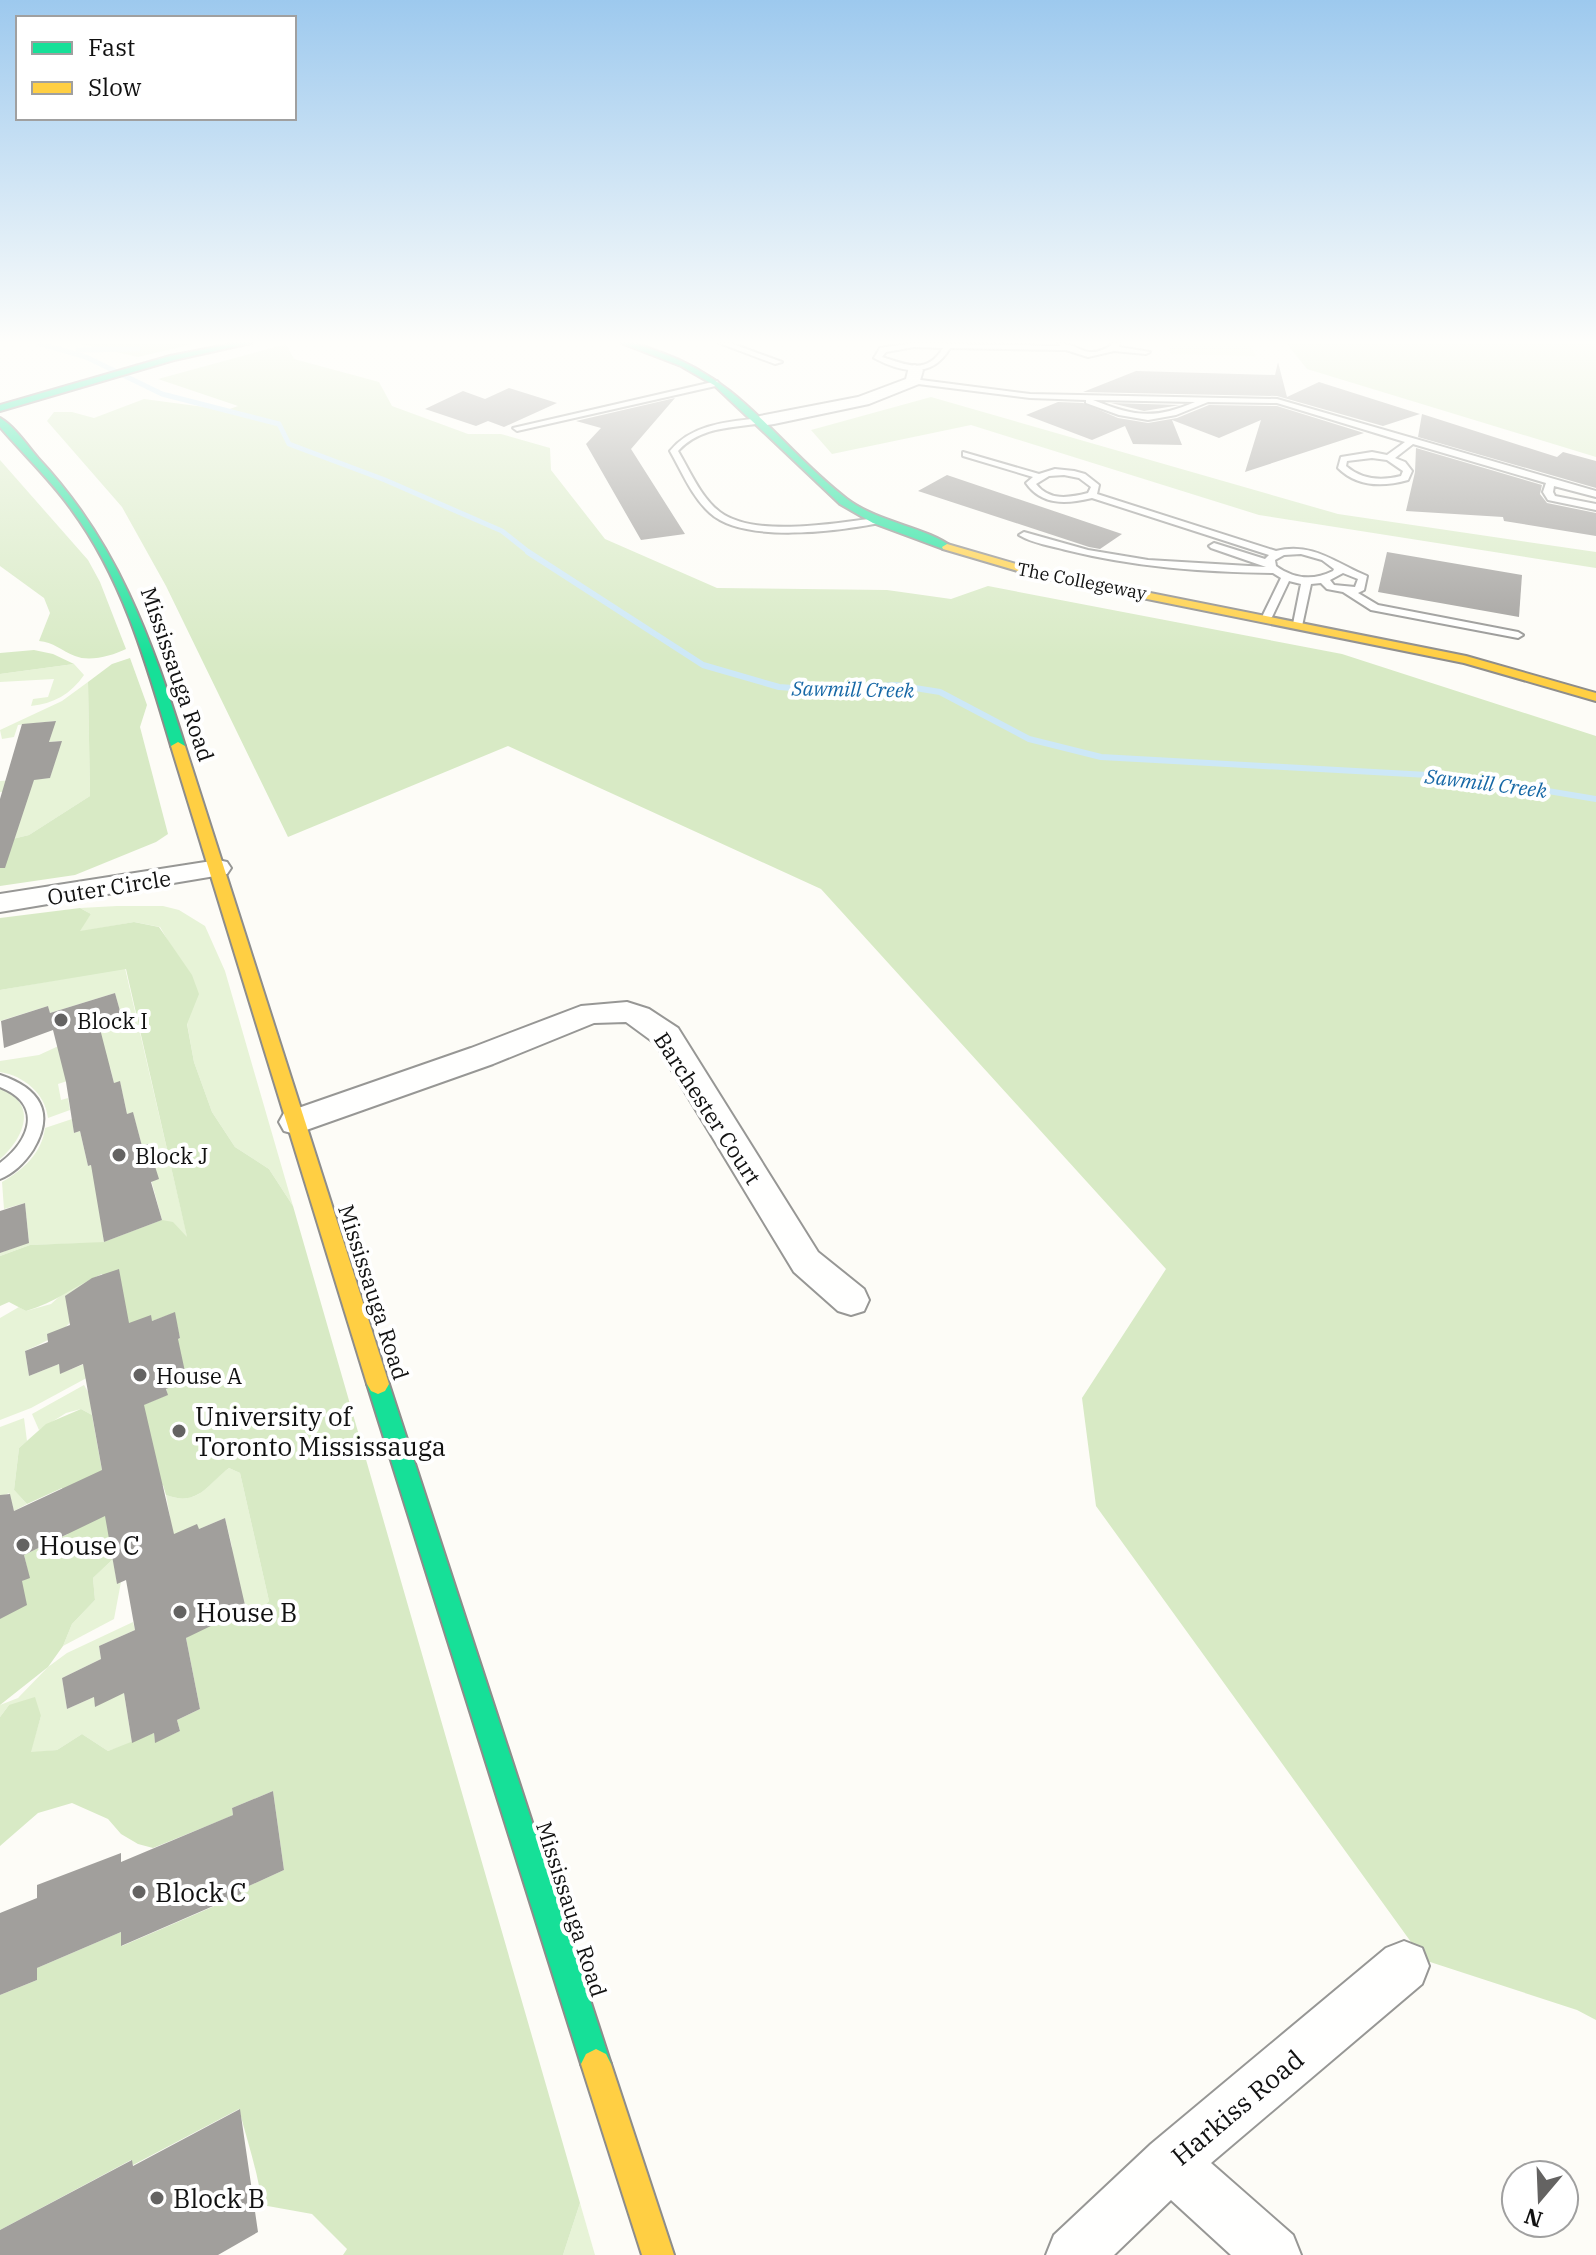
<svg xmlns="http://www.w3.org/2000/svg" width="1596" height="2255" viewBox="0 0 1596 2255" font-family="'IBM Plex Serif',serif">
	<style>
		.green { fill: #e7f3d7 }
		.forest { fill: #d8eac5 }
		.pitch { fill: #f0f6e1 }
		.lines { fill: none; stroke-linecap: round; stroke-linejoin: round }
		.stream-far1 { stroke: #cde8f7; stroke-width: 5 }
		.stream { stroke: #cde8f7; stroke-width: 6 }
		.building { fill: #a19f9c }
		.lane-casing { stroke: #979795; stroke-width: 4 }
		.street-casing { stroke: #979795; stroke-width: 4 }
		.fast-casing { stroke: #8e8d8b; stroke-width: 4 }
		.slow-casing { stroke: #8e8d8b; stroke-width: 4 }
		.lane { fill: #fffffe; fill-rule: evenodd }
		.street { fill: #fffffe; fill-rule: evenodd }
		.fast { fill: #16e098; fill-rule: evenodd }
		.slow { fill: #ffcf43; fill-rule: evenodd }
		.poi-dot { fill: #646362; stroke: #fff; stroke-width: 3 }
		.labels { text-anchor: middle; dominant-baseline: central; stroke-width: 8; stroke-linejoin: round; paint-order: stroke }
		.far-street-label { font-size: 18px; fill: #111; stroke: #fff }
		.far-water-label { font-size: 20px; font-style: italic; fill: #1768a6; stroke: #fff }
		.street-label { font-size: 22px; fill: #111; stroke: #fff }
		.poi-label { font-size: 22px; fill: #111; stroke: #fff; text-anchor: start }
		.near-poi-label { font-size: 26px; fill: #111; stroke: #fff; text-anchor: start }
		.near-street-label { font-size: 26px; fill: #111; stroke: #fff }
	</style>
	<rect width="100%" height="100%" fill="#fdfcf7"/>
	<g class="green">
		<path d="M74 664 84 675C71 694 53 704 31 706L33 699 48 697 54 679 0 682V674Z"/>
		<path d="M88 682 90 796 29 835 0 842 15 794 0 792V781L50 778 61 741 49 742 55 721 18 725 14 737 2 739 0 730 62 701Z"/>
		<path d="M117 906H163L179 910 205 926 225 971 293 1206 269 1169 235 1147 212 1112 194 1062 174 951 160 927 134 922 78 932 91 914 80 908Z"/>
		<path d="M125 968 188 1240 30 1245 0 1256V1253L29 1242 25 1203 4 1209 2 1182C23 1170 42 1153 45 1128L72 1119 74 1133 80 1131 88 1166 95 1164 104 1242 162 1220 133 1113 127 1114 120 1082 114 1083 110 1067 58 1084 61 1100 68 1098 70 1110 48 1118C45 1093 24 1076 0 1072V1061L39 1055 65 1043 75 1033 122 1018 115 993 50 1013 48 1006 0 1021V990Z"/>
		<path d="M0 1089C39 1103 24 1138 0 1159Z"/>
		<path d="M92 1278C71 1324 73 1330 25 1351L29 1376 59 1364 61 1373 92 1361 94 1374 31 1408 0 1420V1318L19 1307 26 1311 51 1304 69 1288Z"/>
		<path d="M84 1385 95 1404 91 1406 92 1415 81 1409 66 1413 39 1430 32 1414Z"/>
		<path d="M24 1418 27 1441 19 1448 14 1490 27 1504 14 1511 9 1493 0 1497V1427Z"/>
		<path d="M229 1468 240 1473 269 1601 261 1609 245 1605 225 1550 232 1547 225 1518 199 1529 168 1537 164 1519 170 1517 166 1495C199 1507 207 1484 229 1468Z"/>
		<path d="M113 1559 117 1583 121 1582 114 1619 63 1646 72 1624 95 1600 93 1578Z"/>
		<path d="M133 1622 135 1630 99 1646 101 1659 62 1678 67 1709 94 1697 124 1693 132 1743 108 1751 82 1734 57 1750 30 1753 41 1716 9 1705 0 1717V1705L18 1698 48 1667 67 1653Z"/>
		<path d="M580 2203 595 2255H563Z"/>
	</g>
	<g class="forest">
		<path d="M77 343H197L138 357Z"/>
		<path d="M1286 343H1596V457L1307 369Z"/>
		<path d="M286 344 294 359 379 382 392 406 468 434H501L550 448 551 470 605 539 717 588 887 590 951 599 988 586 1342 654 1596 736V2020L1577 2010 1424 1960 1096 1506 1082 1398 1166 1269 821 889 508 746 288 837 166 586 122 507 47 421 54 412H72L94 418 144 399 227 410 238 406 158 379Z"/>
		<path d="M931 397 1338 514 1596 552V568L1259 515 971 425 832 454 811 430Z"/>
		<path d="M0 460 88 560 100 582 126 649C112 656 89 662 75 656 62 651 53 642 39 641L50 613 44 598 0 566Z"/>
		<path d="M34 650 53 654 74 664 0 674V653Z"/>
		<path d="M130 658 147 705 140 727 168 834 156 842 75 875 0 886V842L29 835 90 796 88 682 112 664Z"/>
		<path d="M80 908 91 914 80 931 134 922 159 927 192 975 199 994 187 1024 194 1062 212 1112 235 1147 269 1169 293 1206 580 2203 563 2255H343L347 2249 312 2214 262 2205C258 2171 247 2141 239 2109L133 2165 131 2160 0 2230V1995L37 1980V1968L121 1932 122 1946 240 1895V1890L284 1870 273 1791 232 1808 233 1815 224 1819 153 1848 138 1844 121 1834 108 1819 72 1803 38 1813 0 1846V1717L9 1705 35 1697 41 1716 31 1752 57 1750 82 1734 108 1751 154 1733 155 1742 180 1731 177 1720 200 1709 186 1638 214 1619 245 1605 261 1609 269 1601 240 1473 229 1468C207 1485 198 1507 166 1495L163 1485 142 1494 113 1559 93 1578 95 1600 72 1624 63 1646 48 1667 0 1705V1619L22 1581 29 1577 24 1555 68 1534 62 1488 27 1504 14 1490 19 1448 46 1424 81 1409 92 1415 103 1476 138 1407 167 1395 162 1345 180 1338 174 1313 152 1321 126 1325 102 1274C74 1286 55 1303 26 1311L9 1302 0 1306V1256L30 1245 104 1242 162 1220 173 1222 187 1237 126 969 0 990V918Z"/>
	</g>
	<path class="pitch" d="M1168 343H1249L1256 356 1171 354Z"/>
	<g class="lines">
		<g class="stream-far1">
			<path d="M38 343 86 357 162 394 279 424 289 444 385 480 502 531 531 554"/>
			<path d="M78 350 138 349"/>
		</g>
		<path class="stream" d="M528 552 703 665 779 687 820 690 896 685 940 692 1029 739 1101 757 1464 777 1596 799"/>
	</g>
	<g class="building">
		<path d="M1278 362 1287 397 1319 382 1420 414 1383 426 1277 396 1083 392 1136 371 1275 375Z"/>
		<path d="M509 388 557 403 504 427 488 421 476 426 425 409 463 391 485 399Z"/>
		<path d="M675 398 631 449 685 534 641 540 586 444 601 428 576 421Z"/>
		<path d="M1058 402 1083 403 1118 418 1148 423 1177 418 1209 405 1277 406 1364 433 1245 472 1261 420 1219 438 1172 420 1182 445 1133 444 1125 426 1092 440 1026 415Z"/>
		<path d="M1111 403 1180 405 1144 411Z"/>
		<path d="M1422 414 1557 457 1563 452 1596 461V488L1418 437Z"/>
		<path d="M1416 448 1542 485 1540 494 1547 503 1596 513V536L1504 521 1503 517 1406 511 1415 472Z"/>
		<path d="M947 475 1122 534 1100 549 1089 547 918 491Z"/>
		<path d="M1387 552 1522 575 1519 617 1378 592Z"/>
		<path d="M56 721 49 742 62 741 50 778 34 780 5 868H0V799L22 724Z"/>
		<path d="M115 993 122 1018 99 1025 114 1083 120 1081 127 1114 133 1112 142 1146 148 1144 159 1179 151 1182 162 1220 104 1242 91 1165 88 1166 80 1131 74 1133 66 1082 53 1030 4 1048 1 1021 48 1006 50 1013Z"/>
		<path d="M25 1203 29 1243 0 1253V1211Z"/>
		<path d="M119 1269 129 1323 151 1315 152 1321 175 1312 180 1338 178 1339 187 1381 166 1389 168 1395 144 1405 174 1534 197 1524 199 1529 225 1518 245 1605 214 1619 215 1624 186 1638 200 1709 177 1720 180 1731 155 1743 154 1733 132 1743 124 1693 95 1707 94 1697 67 1709 62 1678 101 1659 99 1646 135 1630 126 1580 117 1584 105 1516 24 1555 30 1578 22 1581 27 1605 0 1619V1495L10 1494 14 1511 102 1470 83 1364 60 1374 59 1364 29 1376 25 1351 48 1342 47 1334 70 1325 65 1296 92 1278Z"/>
		<path d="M273 1791 284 1870 240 1890 241 1894 121 1946V1932L37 1968V1980L0 1995V1913L37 1898V1885L121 1853V1862L233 1815 232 1808Z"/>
		<path d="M240 2109 258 2232 218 2255H0V2230L132 2160 133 2166Z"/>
	</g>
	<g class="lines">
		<defs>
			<g id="lane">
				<path d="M719 343H730L782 362 775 364Z"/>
				<path d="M914 343 1060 346 1058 343C1080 343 1085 362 1112 345L1111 343H1119V347L1150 352 1146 354 1114 351 1088 357 1066 350 950 348C932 379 902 373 874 358L880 348ZM914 347 943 348C927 375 907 365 882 357L886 352Z"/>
				<path d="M913 379 1030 394 1277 399 1596 491V497L1554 486 1553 492 1555 496 1596 504V510L1548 500 1543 492 1546 483 1413 444 1395 458 1405 462 1412 471 1408 480C1383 487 1357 487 1338 468L1341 457 1372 452 1387 455 1405 442 1277 403 1208 402 1176 415 1148 420 1119 415 1086 403V400L1030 398 910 383ZM1093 400 1195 402C1154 420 1133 416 1093 400ZM1372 458 1387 460 1403 471 1401 476C1381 481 1362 480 1346 466L1347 461Z"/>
				<path d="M717 381 720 385 517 431 513 428Z"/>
				<path d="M760 418 763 419V423C733 428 701 426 678 451 690 471 701 498 720 512 755 538 835 523 877 518L882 521 880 523C838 531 744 544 710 513 692 497 682 472 670 451 692 424 727 422 760 418Z"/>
				<path d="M963 452 1039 474 1055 469 1074 471 1085 474 1099 485 1097 494 1276 551C1313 542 1335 563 1367 576L1364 590 1358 593 1378 605 1518 632 1523 635 1518 638 1371 610 1343 592 1327 589 1321 583 1311 584 1302 626 1293 624 1301 584 1289 581 1272 617 1263 619 1262 617 1281 578 1273 573C1202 572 1134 567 1066 550 1051 546 1032 543 1019 535L1024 532 1088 550 1148 560 1266 567 1211 548 1209 546 1214 543 1265 559 1269 555 1092 498C1067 504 1042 506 1026 483L1033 477 963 456ZM1064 475 1079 478 1091 487 1088 493C1069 498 1049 501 1036 484L1049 476ZM1301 554 1322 560 1334 569 1333 571C1313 581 1294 579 1276 566L1275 560 1284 555ZM1343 573 1358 579 1355 587 1334 585 1330 580Z"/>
				<path d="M0 1075C39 1088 56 1112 33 1150 25 1162 13 1174 0 1179V1163C31 1140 43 1104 0 1087Z"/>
			</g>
			<g id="street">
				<path d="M915 365 923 370 919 384 869 404 774 424 760 426 752 421 760 416 858 397 906 379 909 367Z"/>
				<path d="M218 860 227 862 231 868 227 874 0 912V894Z"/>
				<path d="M627 1002 649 1009 678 1028 818 1252 864 1289 869 1300 864 1311 851 1315 838 1311 794 1272 656 1044 626 1022 594 1023 493 1064 295 1134 284 1131 279 1122 284 1113 471 1048 581 1006Z"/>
				<path d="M1404 1941 1422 1948 1429 1966 1422 1984 1211 2163 1293 2235 1301 2255H1231L1171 2200 1114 2255H1046L1054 2235 1151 2144 1386 1948Z"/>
			</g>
			<g id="fast">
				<path d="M236 343H251L174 360 0 411V405L170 356Z"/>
				<path d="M621 343C635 342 648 348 662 353 745 383 781 449 847 499 879 523 926 527 952 547L943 549 873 523 840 504 714 385 681 366Z"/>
				<path d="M0 418C14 426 27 445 38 458 117 542 151 638 185 746L183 749H173L171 746C147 665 123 579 72 510 51 480 24 455 0 427Z"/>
				<path d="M378 1374 385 1377 389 1384 611 2064 606 2074 596 2079 586 2074 581 2064 367 1384 371 1377Z"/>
			</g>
			<g id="slow">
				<path d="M947 544 1040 571 1466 656 1596 693V701L1464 663 1038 577 943 549 942 547Z"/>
				<path d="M178 742 185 746 389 1384 385 1391 378 1394 371 1391 367 1384 171 746Z"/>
				<path d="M596 2049 606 2054 611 2064 674 2255H642L581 2064 586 2054Z"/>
			</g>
		</defs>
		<use href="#lane" class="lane-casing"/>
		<use href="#street" class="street-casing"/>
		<use href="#fast" class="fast-casing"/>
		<use href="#slow" class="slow-casing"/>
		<use href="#lane" class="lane"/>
		<use href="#street" class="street"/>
		<use href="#fast" class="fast"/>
		<use href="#slow" class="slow"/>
	</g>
	<linearGradient id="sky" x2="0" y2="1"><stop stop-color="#9dc9ee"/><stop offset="0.52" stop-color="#fefefb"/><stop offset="1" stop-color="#fefefb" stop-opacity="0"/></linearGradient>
	<rect width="1596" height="658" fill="url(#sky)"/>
	<g class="poi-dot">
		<circle cx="61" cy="1020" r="8"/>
		<circle cx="119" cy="1155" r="8"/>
		<circle cx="140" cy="1375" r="8"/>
		<circle cx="179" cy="1431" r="8"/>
		<circle cx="23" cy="1545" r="8"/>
		<circle cx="180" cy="1612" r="8"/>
		<circle cx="139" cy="1892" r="8"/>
		<circle cx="157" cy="2198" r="8"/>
	</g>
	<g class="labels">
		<g class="far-street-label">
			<text transform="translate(1082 581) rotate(11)">The Collegeway</text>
		</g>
		<g class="far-water-label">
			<text transform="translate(853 689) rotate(1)">Sawmill Creek</text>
			<text transform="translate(1486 783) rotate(7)">Sawmill Creek</text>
		</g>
		<g class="street-label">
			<text transform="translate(178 674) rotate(71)">Mississauga Road</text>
			<text transform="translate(109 887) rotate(-9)">Outer Circle</text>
			<text transform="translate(708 1108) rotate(57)">Barchester Court</text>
			<text transform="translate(374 1292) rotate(72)">Mississauga Road</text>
			<text transform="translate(572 1909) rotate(72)">Mississauga Road</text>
		</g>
		<g class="poi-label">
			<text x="77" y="1020">Block I</text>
			<text x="135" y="1155">Block J</text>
			<text x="156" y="1375">House A</text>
		</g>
		<g class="near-poi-label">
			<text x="195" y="1416">University of<tspan x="195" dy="30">Toronto Mississauga</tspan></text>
			<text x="39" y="1545">House C</text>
			<text x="196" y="1612">House B</text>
			<text x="155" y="1892">Block C</text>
			<text x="173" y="2198">Block B</text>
		</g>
		<g class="near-street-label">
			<text transform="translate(1237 2107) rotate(-40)">Harkiss Road</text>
		</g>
	</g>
	<rect x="16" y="16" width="280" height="104" fill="#ffffff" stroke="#a0a0a0" stroke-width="2"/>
	<rect x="32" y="42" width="40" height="12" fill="#16e098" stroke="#a0a0a0" stroke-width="2"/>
	<text x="88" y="56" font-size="24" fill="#111111">Fast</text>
	<rect x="32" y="82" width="40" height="12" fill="#ffcf43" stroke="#a0a0a0" stroke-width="2"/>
	<text x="88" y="96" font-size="24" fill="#111111">Slow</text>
	<g transform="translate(1540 2199) rotate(199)"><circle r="38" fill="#ffffff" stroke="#a0a0a0" stroke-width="2"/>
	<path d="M0-6L14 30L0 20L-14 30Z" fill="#646362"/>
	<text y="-12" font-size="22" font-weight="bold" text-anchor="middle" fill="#111111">N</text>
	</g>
</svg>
